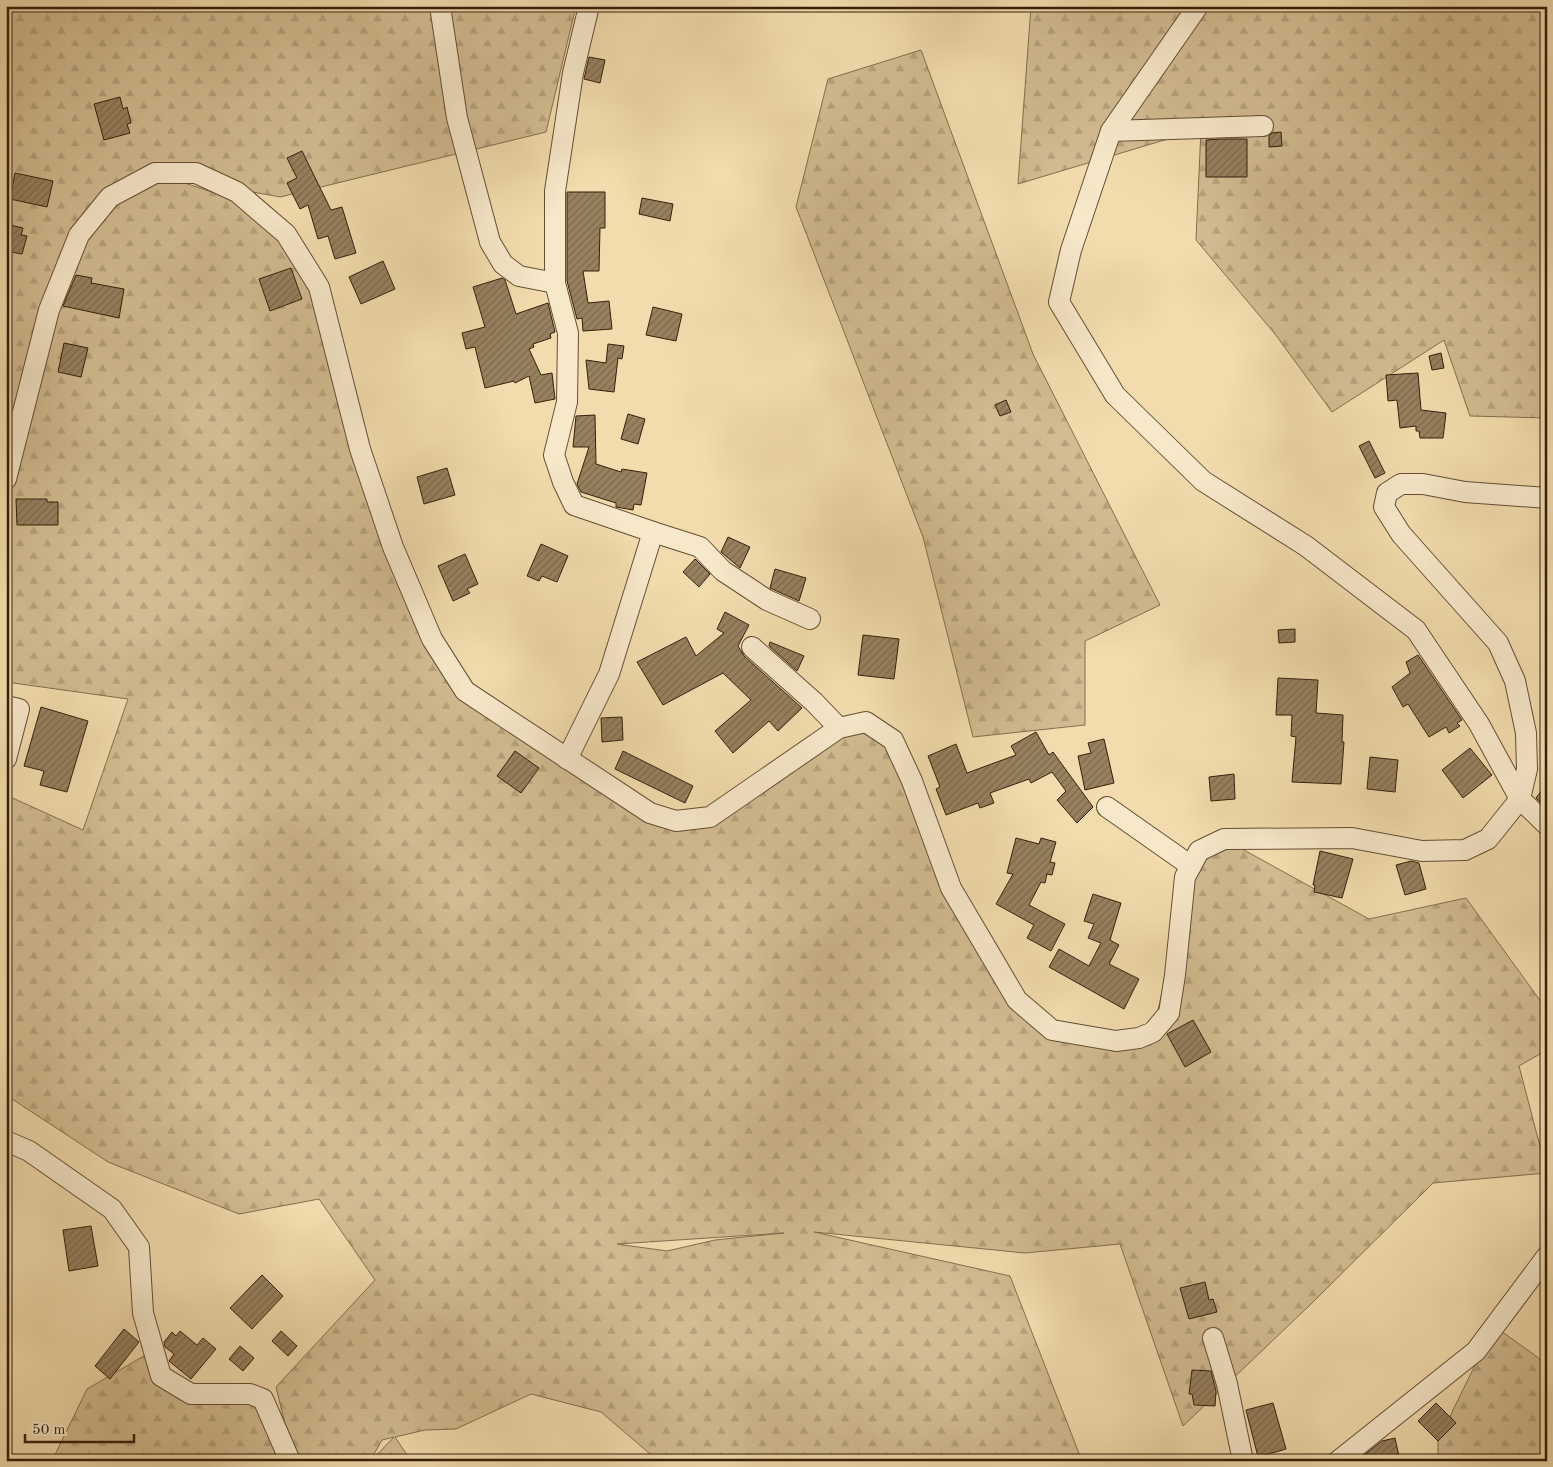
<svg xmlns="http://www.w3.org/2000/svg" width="1553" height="1467" viewBox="0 0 1553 1467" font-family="'Old Standard TT',serif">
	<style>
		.forest { fill: url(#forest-firs); stroke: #846e4e; fill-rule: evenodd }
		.building { fill: url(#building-hatch); stroke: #351f0b }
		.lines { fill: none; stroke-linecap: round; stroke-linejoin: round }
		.minor-casing { stroke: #644e34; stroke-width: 22 }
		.minor { stroke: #f7e8ca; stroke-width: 20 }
	</style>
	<defs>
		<pattern id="forest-firs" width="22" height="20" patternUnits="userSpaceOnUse" patternTransform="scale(1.25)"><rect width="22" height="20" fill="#d2bc91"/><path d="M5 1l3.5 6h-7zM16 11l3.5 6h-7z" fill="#b5a17c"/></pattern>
		<pattern id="building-hatch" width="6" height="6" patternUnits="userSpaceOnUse" patternTransform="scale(1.25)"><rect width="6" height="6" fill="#97815f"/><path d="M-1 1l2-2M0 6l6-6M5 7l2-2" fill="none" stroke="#7c694d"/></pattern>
	</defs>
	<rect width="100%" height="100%" fill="#f2dcad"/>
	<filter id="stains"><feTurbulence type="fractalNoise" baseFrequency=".004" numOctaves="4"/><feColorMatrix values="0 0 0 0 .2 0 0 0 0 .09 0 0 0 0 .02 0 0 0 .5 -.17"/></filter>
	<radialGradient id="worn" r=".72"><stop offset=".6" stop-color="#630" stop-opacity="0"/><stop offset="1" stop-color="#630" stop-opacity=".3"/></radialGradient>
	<g class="forest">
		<path d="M6 6H576L546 132 280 197 160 175 252 205 319 287 401 567 465 691 650 813 710 816 839 728 882 733 1002 975 1052 1030 1153 1032 1191 866 1224 839 1369 919 1466 898 1547 1010V1050L1519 1066 1547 1173 1433 1183 1310 1305 1183 1426 1120 1244 1025 1253 814 1232 1010 1276 1082 1461H661L656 1459 601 1412 531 1394 456 1429 425 1430 395 1437 411 1461H371L394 1437 382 1440 370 1461H294L276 1387 375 1280 319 1199 239 1214 108 1162 6 1095V795L83 830 128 699 6 682ZM784 1233 715 1240 667 1251 617 1244Z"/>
		<path d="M1031 6H1547V418L1470 416 1444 340 1332 412 1275 334 1196 240 1201 129 1018 184Z"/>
		<path d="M921 50 1033 354 1160 605 1085 641V725L973 737 923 537 796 207 828 79Z"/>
		<path d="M1494 1326 1547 1364V1461H1438V1441Z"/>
		<path d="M154 1350 161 1376 219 1394H250L280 1461H52L87 1389Z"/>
	</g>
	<g class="building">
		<path d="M589 57 605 60 600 83 584 79Z"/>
		<path d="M120 97 123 109 127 107 131 123 127 124 130 133 104 140 94 104Z"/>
		<path d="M1281 132 1282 146 1269 147V136L1272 133Z"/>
		<path d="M1221 139H1247V177H1206V140Z"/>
		<path d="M302 151 331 210 342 207 356 253 335 259 328 236 318 239 308 205 300 209 287 183 297 178 287 158Z"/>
		<path d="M15 173 53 181 47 207 10 199Z"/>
		<path d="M567 192H605V228H600L599 271H583L588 303 609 301 612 329 583 331 582 318 577 319 567 281Z"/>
		<path d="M642 198 673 204 670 221 639 214Z"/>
		<path d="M6 224 23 228 21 235 27 236 22 254 6 251Z"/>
		<path d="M383 261 395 289 361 304 349 277Z"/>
		<path d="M291 268 302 299 270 311 259 279Z"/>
		<path d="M76 275 92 278 91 283 124 289 119 318 63 306Z"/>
		<path d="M502 278 505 280 516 314 548 303 555 332 550 334 551 338 533 344 534 347 529 349 541 375 552 373 555 399 535 403 529 376 515 383 514 381 485 388 475 347 466 349 462 333 485 327 473 287Z"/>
		<path d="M653 307 682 314 676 341 646 335Z"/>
		<path d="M64 343 88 348 81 377 58 372Z"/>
		<path d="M608 344 624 346 622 359 618 358 614 392 589 389 586 360 606 363Z"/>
		<path d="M1441 353 1444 368 1432 370 1429 356Z"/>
		<path d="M1418 373 1421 410 1446 413 1443 438H1420L1419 431H1416V426L1400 428 1397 400 1388 401 1386 375Z"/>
		<path d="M1006 400 1011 412 1000 416 995 405Z"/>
		<path d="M628 414 645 419 638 444 621 439Z"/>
		<path d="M595 415 596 464 621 472 622 469 647 473 641 505 634 504 633 510 616 507V503L581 492 577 484 589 447H573L576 416Z"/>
		<path d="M1369 441 1385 473 1375 478 1359 446Z"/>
		<path d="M447 468 455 495 424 504 417 477Z"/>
		<path d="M16 499H47V502H58V525H17Z"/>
		<path d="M728 537 750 547 740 568 721 552Z"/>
		<path d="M541 544 568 556 557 582 542 576 539 581 527 576Z"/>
		<path d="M465 554 478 584 467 589 470 593 453 601 438 566Z"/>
		<path d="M695 559 710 574 699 587 683 572Z"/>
		<path d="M775 569 806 578 799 601 770 588Z"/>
		<path d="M725 612 749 625 738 646 744 656 802 708 778 731 769 721 733 753 715 731 751 700 723 673 663 705 637 662 686 637 696 656 724 633 717 629Z"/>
		<path d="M1295 629V642L1279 643 1278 630Z"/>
		<path d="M863 635 899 639 894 679 858 675Z"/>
		<path d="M770 642 804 656 797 671 769 646Z"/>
		<path d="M1418 655 1462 720 1457 723 1460 726 1449 733 1446 727 1429 737 1408 704 1403 707 1392 687 1410 673 1406 662Z"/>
		<path d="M1278 678 1318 680 1316 713 1343 715 1342 742H1344L1341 784 1292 782 1296 737 1291 736 1292 715H1276Z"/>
		<path d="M41 707 88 721 67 792 40 785 44 771 24 766Z"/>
		<path d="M622 717 623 740 602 742 601 718Z"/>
		<path d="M1036 732 1049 755 1053 752 1093 807 1077 823 1057 800 1066 791 1052 772 1031 783 1029 779 990 793 994 803 980 808 978 803 946 815 936 789 940 787 928 756 956 744 967 773 1016 755 1011 746Z"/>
		<path d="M1104 739 1114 783 1085 790 1078 756 1091 753 1088 743Z"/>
		<path d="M1470 748 1492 775 1463 798 1442 770Z"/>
		<path d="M515 751 539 768 521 793 497 776Z"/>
		<path d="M623 751 693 786 685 803 615 769Z"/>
		<path d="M1370 757 1398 760 1395 792 1367 789Z"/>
		<path d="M1234 774 1235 799 1211 801 1209 777Z"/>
		<path d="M1547 783V808L1536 798Z"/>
		<path d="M1016 838 1039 844 1041 838 1056 842 1050 862 1055 863 1052 875 1047 874 1045 883 1041 882 1029 905 1065 924 1051 951 1027 938 1034 925 996 904 1013 874 1007 873Z"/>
		<path d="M1320 851 1353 859 1342 898 1314 892 1315 885H1313Z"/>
		<path d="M1411 861 1419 863 1426 889 1405 895 1396 865Z"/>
		<path d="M1093 894 1121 903 1110 940 1119 945 1109 964 1139 979 1124 1009 1049 967 1059 949 1089 966 1101 943 1088 938 1094 924 1084 921Z"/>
		<path d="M1193 1020 1211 1052 1185 1067 1167 1034Z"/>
		<path d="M91 1226 98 1266 69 1271 63 1230Z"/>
		<path d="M262 1275 283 1296 252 1329 230 1308Z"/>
		<path d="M1205 1282 1209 1300 1213 1299 1217 1312 1189 1319 1180 1288Z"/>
		<path d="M124 1329 139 1342 110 1379 95 1366Z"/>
		<path d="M180 1331 197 1345 203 1338 216 1349 191 1379 169 1361 174 1354 165 1347 164 1342 172 1332 176 1336Z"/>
		<path d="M281 1331 297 1346 288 1356 272 1341Z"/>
		<path d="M240 1346 254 1358 243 1371 229 1359Z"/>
		<path d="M1192 1370 1211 1371 1216 1391 1215 1406 1194 1405 1192 1394H1189Z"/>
		<path d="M1273 1403 1286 1449 1258 1457 1246 1410Z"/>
		<path d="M1436 1403 1456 1423 1438 1441 1418 1421Z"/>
		<path d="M1395 1438 1400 1461H1364L1363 1456 1382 1441Z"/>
	</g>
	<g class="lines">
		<defs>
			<g id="minor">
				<path d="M440 6 457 118 490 242 503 264 519 276 555 283"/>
				<path d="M1198 6 1111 131 1071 250 1059 302 1115 395 1203 481 1306 546 1416 630 1479 724 1520 799 1547 825"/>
				<path d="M1111 131 1263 126"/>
				<path d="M6 479 49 310 79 235 110 197 155 173H196L237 192 286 234 319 287 360 449 393 547 432 639 465 691 650 813 676 821 710 817 839 728 866 722 893 740 912 781 951 888 1017 1000 1052 1030 1116 1041 1139 1038 1153 1032 1169 1013 1175 975 1185 877 1199 851 1224 839 1352 838 1422 851 1465 850 1488 839 1520 799 1527 769 1526 733 1515 681 1498 643 1401 534 1384 507 1387 493 1401 484H1423L1465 492 1547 498"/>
				<path d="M653 532 700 547 723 571 767 600 810 619"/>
				<path d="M752 647 814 702 839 728"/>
				<path d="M6 706 19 709 6 759"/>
				<path d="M567 759 609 674 653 532 574 505 563 482 554 455 567 402 568 333 555 283V191L573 73 589 6"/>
				<path d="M1107 807 1191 866"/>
				<path d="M6 1141 29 1151 112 1209 139 1247 143 1313 161 1376 191 1394H250L263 1399 290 1461"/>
				<path d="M1213 1338 1227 1384 1243 1461"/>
				<path d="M1338 1461 1476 1351 1547 1256"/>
			</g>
		</defs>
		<use href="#minor" class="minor-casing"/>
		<use href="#minor" class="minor"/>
	</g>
	<rect width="1553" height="1467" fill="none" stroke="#f2dcad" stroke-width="25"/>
	<rect x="8" y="8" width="1538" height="1452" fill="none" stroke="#351f0b" stroke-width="2.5"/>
	<rect x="12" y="12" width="1528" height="1442" fill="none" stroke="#351f0b"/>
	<path d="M25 1434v8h109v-8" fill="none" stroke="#351f0b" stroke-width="2.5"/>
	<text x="32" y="1434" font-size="15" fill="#351f0b" stroke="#f7e8ca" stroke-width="4" paint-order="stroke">50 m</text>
	<rect width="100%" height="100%" filter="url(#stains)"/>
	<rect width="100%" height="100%" fill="url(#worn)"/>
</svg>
